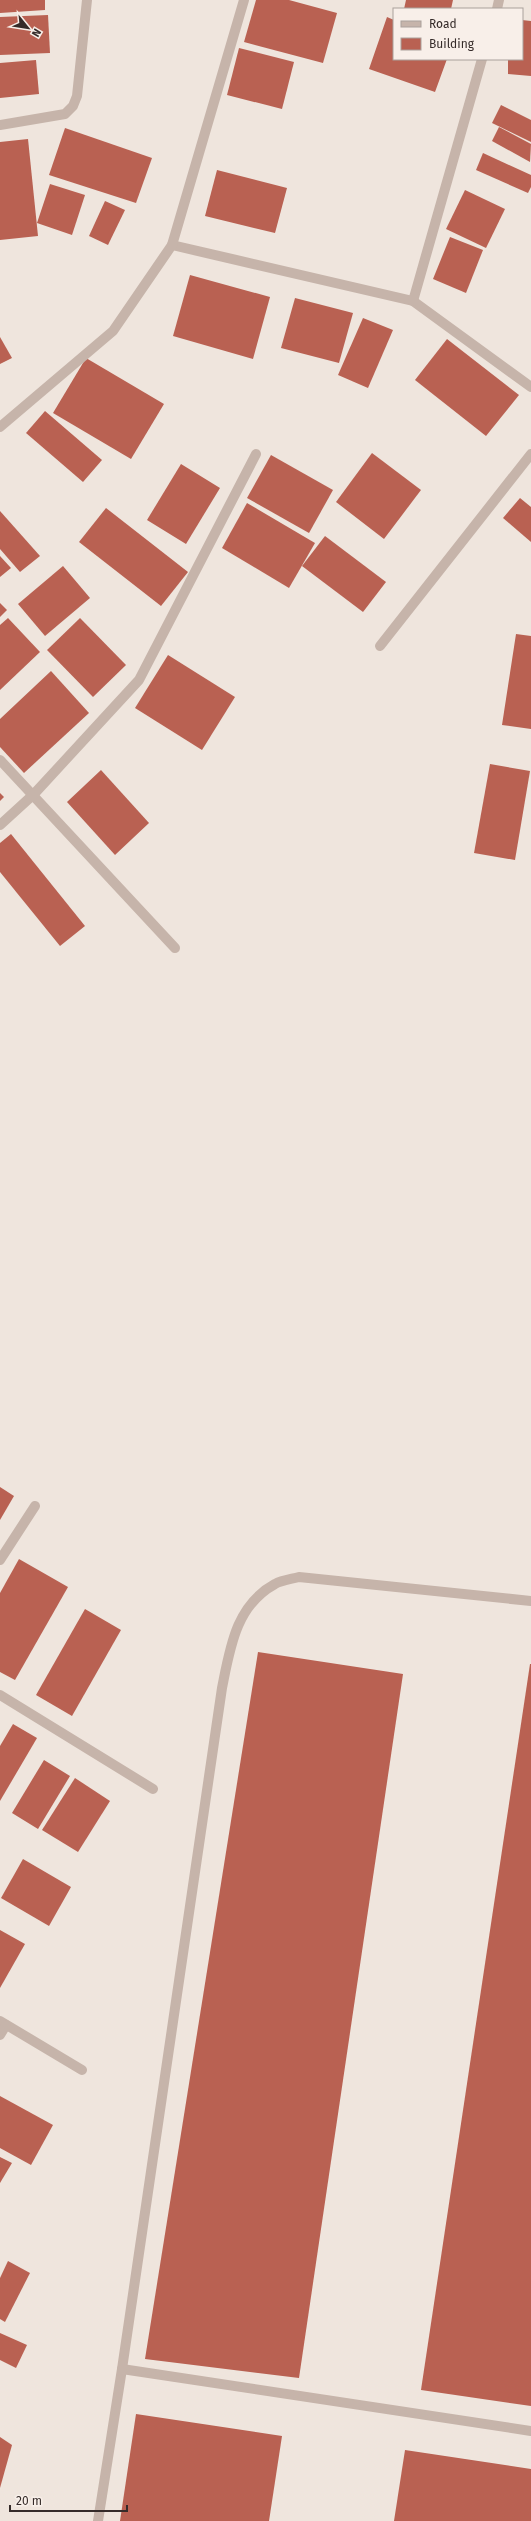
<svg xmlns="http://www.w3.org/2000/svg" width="531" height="2521" viewBox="0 0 531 2521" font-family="'Fira Sans',sans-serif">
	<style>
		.building { fill: #b96152 }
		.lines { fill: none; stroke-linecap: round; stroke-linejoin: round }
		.lane { stroke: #c6b4aa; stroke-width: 10 }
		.street { stroke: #c6b4aa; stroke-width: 10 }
	</style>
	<rect width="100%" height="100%" fill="#efe5dd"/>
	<g class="building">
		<path d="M0 0H45V10L0 13Z"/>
		<path d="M256 0H289L337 13 323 63 244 42Z"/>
		<path d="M406 0H453L451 9H404Z"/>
		<path d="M48 15 50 53 0 55V17Z"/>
		<path d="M387 17 394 20V59H447L435 92 369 69Z"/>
		<path d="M522 20 531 21V76L508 74V59H522Z"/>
		<path d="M239 48 294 62 282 109 227 95Z"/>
		<path d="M36 60 39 94 0 98V63Z"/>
		<path d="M501 105 531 120V142L492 123Z"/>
		<path d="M499 127 531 144 530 162 492 141Z"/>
		<path d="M65 128 152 158 136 203 49 175Z"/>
		<path d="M28 139 38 236 0 240V142Z"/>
		<path d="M483 153 531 175V187L528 193 476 170Z"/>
		<path d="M217 170 287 188 275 233 205 216Z"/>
		<path d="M50 184 85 195 72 235 37 223Z"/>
		<path d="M465 190 505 209 486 248 446 229Z"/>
		<path d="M105 201 125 210 108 245 89 236Z"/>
		<path d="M450 237 483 250 466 293 433 279Z"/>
		<path d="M190 275 270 297 253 359 173 336Z"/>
		<path d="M295 298 353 313 339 363 281 348Z"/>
		<path d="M363 318 393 330 368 388 338 375Z"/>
		<path d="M0 337 12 358 0 364Z"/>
		<path d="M447 339 519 395 486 436 415 380Z"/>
		<path d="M86 358 164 404 131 459 53 413Z"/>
		<path d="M45 411 102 460 83 482 26 433Z"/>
		<path d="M372 453 421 490 384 539 336 502Z"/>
		<path d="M271 455 333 490 309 533 247 498Z"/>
		<path d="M181 464 220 488 186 544 147 520Z"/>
		<path d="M520 498 531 507V542L503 518Z"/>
		<path d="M247 503 315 543 289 588 222 548Z"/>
		<path d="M106 508 188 572 161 606 79 542Z"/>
		<path d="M0 511 40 556 20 572 0 549Z"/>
		<path d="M325 536 386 582 363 612 302 566Z"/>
		<path d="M0 556 11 568 0 577Z"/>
		<path d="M63 566 90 598 45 636 18 604Z"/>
		<path d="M0 603 7 610 0 617Z"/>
		<path d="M8 618 40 652 0 690V625Z"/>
		<path d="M80 618 126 665 93 697 47 650Z"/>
		<path d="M516 634 531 636V729L502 725Z"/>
		<path d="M168 655 235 697 202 750 135 708Z"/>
		<path d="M51 671 89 713 24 773 0 747V719Z"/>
		<path d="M490 764 530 771 515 860 474 853Z"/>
		<path d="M101 770 149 823 115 855 67 802Z"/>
		<path d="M0 793 4 797 0 801Z"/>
		<path d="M11 834 85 926 60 946 0 872V843Z"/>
		<path d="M0 1487 14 1496 0 1520Z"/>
		<path d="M19 1559 68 1587 15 1680 0 1672V1593Z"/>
		<path d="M85 1609 121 1630 72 1716 36 1695Z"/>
		<path d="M258 1652 403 1674 299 2378 145 2359Z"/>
		<path d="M530 1664H531V2406L421 2390Z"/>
		<path d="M13 1724 37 1738 0 1801V1746Z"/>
		<path d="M44 1760 70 1776 38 1829 12 1813Z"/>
		<path d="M75 1778 110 1801 78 1852 42 1830Z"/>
		<path d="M23 1859 71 1887 49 1926 1 1898Z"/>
		<path d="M0 1930 25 1944 0 1988Z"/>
		<path d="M0 2096 53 2125 31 2165 0 2148Z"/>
		<path d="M0 2157 12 2163 0 2183Z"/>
		<path d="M8 2261 30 2273 5 2322 0 2319V2278Z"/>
		<path d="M0 2333 27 2345 16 2368 0 2360Z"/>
		<path d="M136 2414 282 2436 269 2521H120Z"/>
		<path d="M0 2437 12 2445 0 2488Z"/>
		<path d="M405 2450 531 2469V2521H394Z"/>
	</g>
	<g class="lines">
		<g class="lane">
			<path d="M122 2369 531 2431"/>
			<path d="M98 2521 122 2369 222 1688C230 1648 236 1605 275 1584 282 1580 292 1579 299 1577L531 1601"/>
		</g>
		<g class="street">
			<path d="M497 9 499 0"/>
			<path d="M0 125 65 114 73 106 77 96 87 0"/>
			<path d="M172 245 413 301 531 387"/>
			<path d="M413 301 482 59"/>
			<path d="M0 427 113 331 172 245 244 0"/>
			<path d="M380 646 531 454"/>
			<path d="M0 760 175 948"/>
			<path d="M0 825 34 794 139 680 256 454"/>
			<path d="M0 1560 35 1506"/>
			<path d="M0 1695 153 1789"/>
			<path d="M0 2021 82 2070"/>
			<path d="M0 2035 6 2025"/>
		</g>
	</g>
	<rect x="393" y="8" width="130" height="52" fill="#f8efe9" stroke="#aaa19c"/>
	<rect x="401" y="21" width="20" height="6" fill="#c6b4aa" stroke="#aaa19c"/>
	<text x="429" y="28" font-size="12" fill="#352b29">Road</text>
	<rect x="401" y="38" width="20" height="12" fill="#b96152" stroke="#aaa19c"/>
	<text x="429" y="48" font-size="12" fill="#352b29">Building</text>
	<g transform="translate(28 28) rotate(120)" stroke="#f8efe9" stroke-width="3" paint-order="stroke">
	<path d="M0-3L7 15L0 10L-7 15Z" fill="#352b29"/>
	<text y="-6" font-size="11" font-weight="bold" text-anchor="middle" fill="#352b29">N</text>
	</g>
	<path d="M10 2505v6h117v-6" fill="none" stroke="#352b29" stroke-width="2"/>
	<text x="16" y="2505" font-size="12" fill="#352b29" stroke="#f8efe9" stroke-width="3" paint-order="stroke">20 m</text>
</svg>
